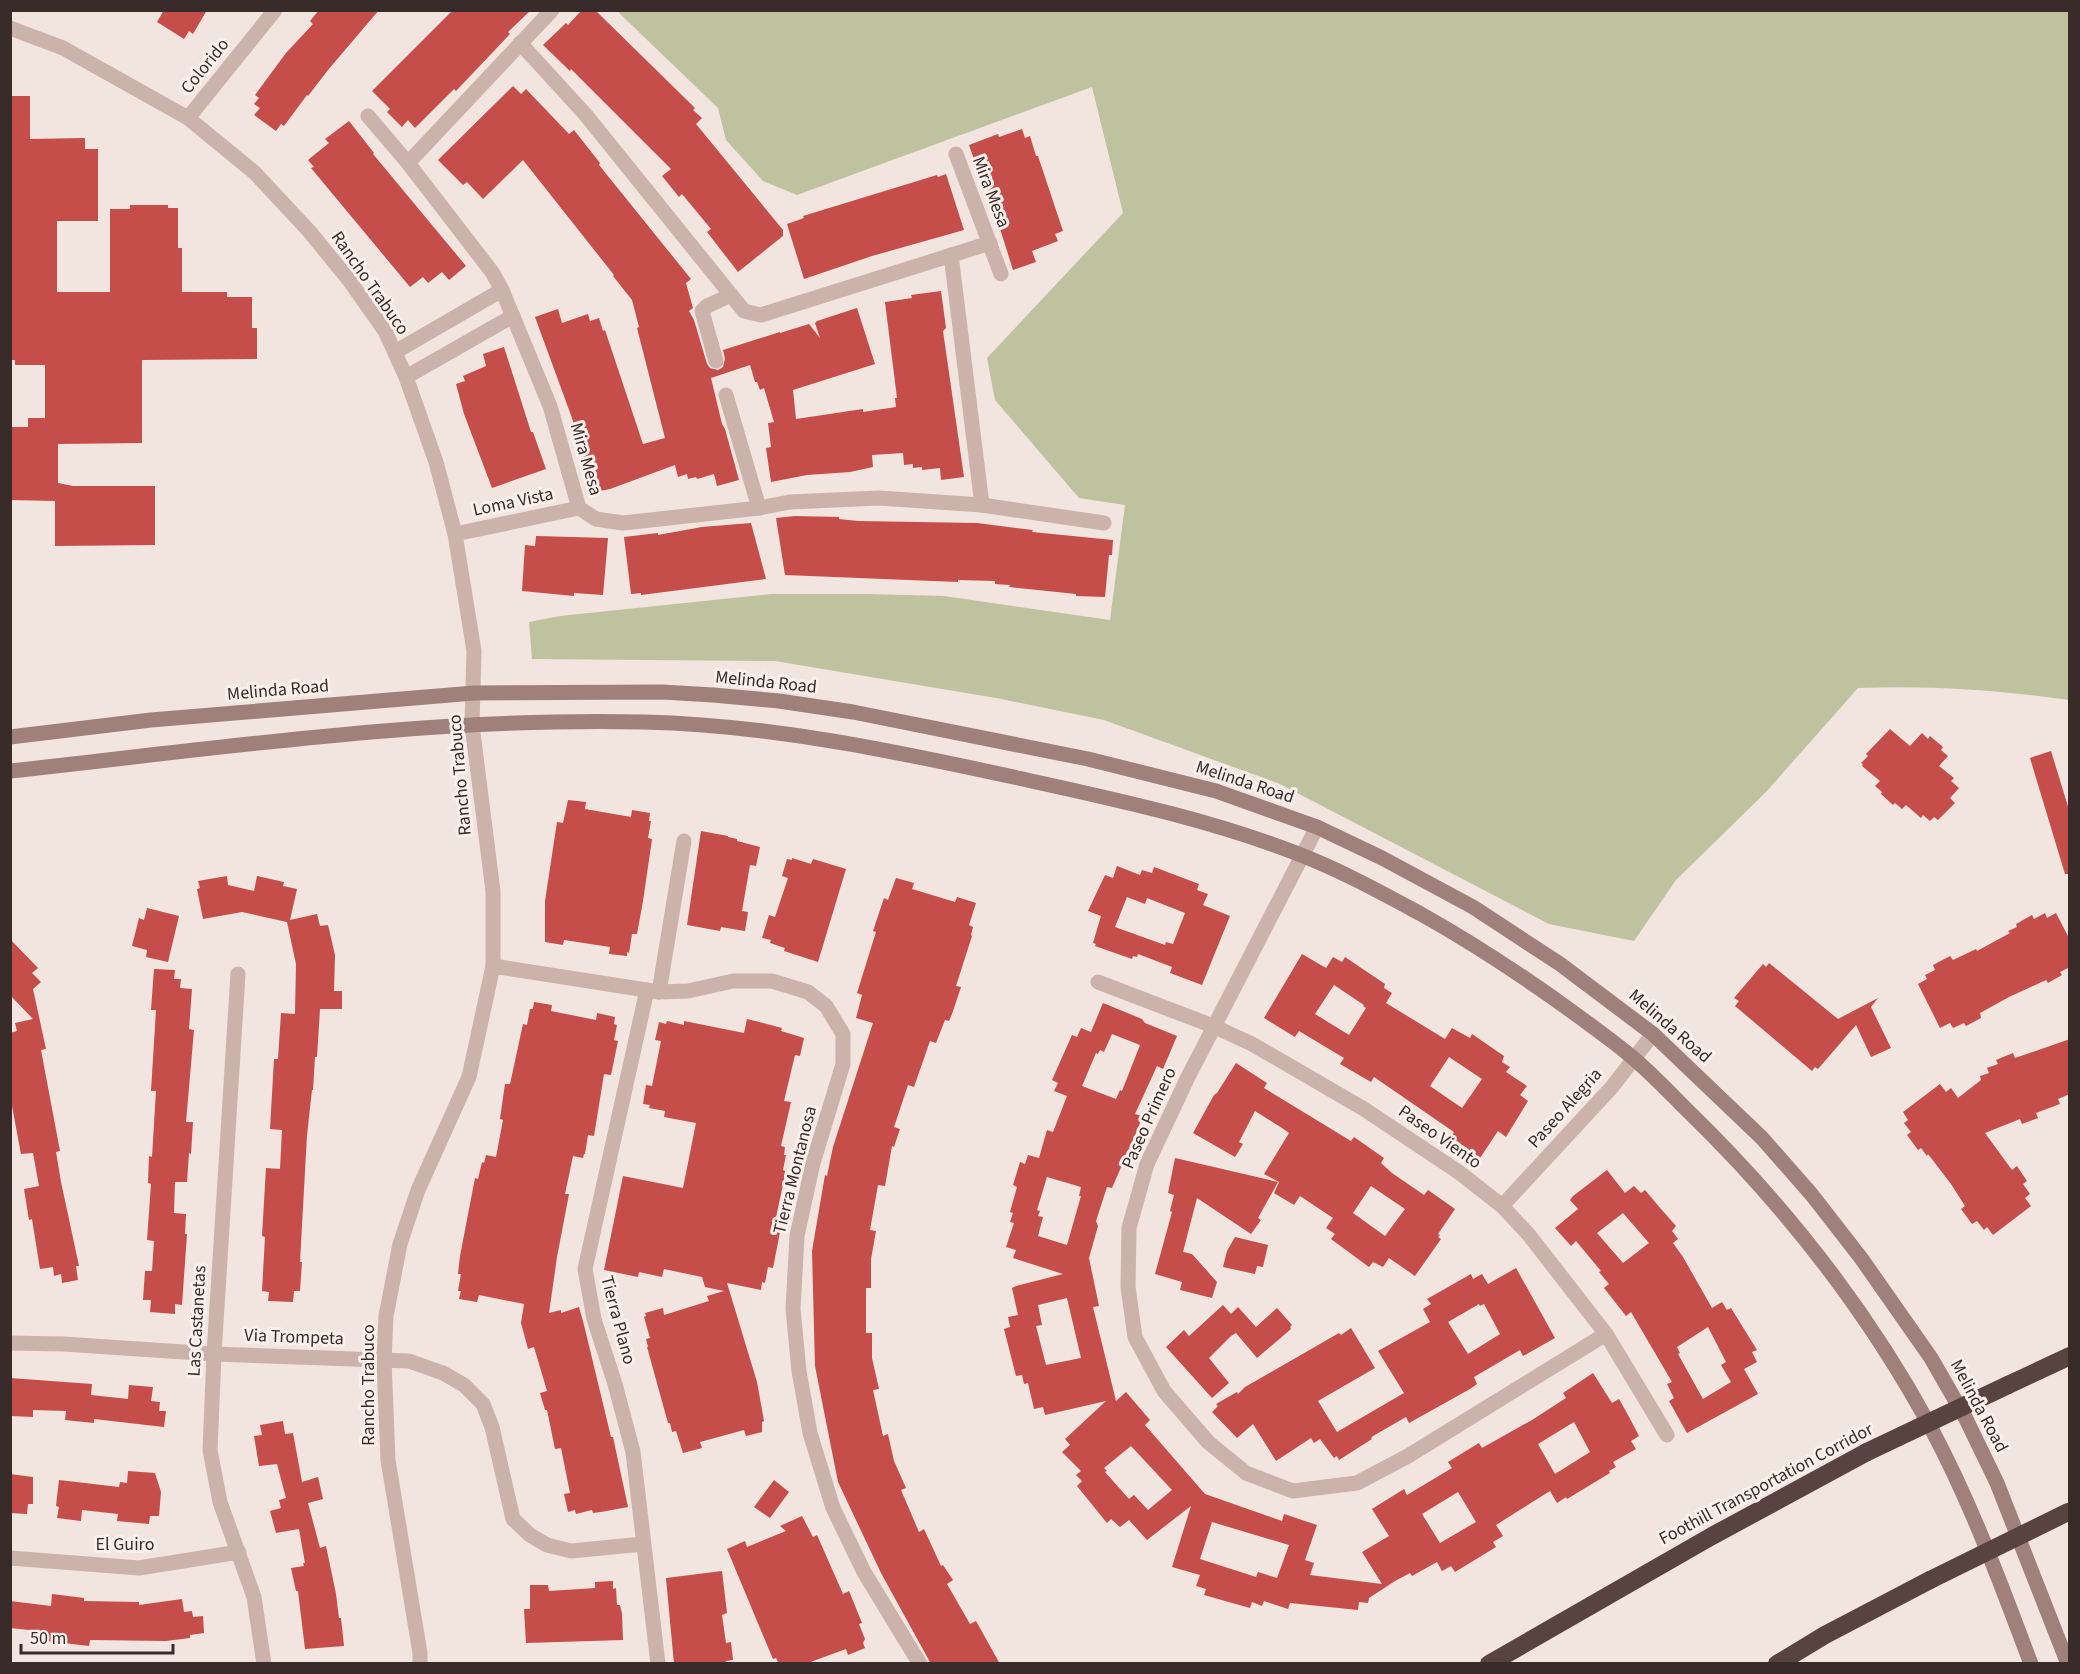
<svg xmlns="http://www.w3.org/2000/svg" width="2080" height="1674" viewBox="0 0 2080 1674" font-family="'Source Sans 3',sans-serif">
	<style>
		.green { fill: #bec29e }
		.building { fill: #c54d4a; fill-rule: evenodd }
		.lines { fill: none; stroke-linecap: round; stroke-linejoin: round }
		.minor { stroke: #cbb2aa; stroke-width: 15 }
		.tertiary { stroke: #cbb2aa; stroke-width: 15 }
		.secondary { stroke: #9f807b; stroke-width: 15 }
		.motorway { stroke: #594341; stroke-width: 18 }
		.motorway-bridge { stroke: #594341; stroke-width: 18 }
		.labels { text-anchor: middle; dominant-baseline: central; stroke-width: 6; stroke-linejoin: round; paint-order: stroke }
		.street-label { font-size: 18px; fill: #382b29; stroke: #faf0eb }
	</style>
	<rect width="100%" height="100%" fill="#f2e4de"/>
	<path class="green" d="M617 11H2069V700C1999 690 1929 685 1858 688L1766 792 1676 880 1634 941 1549 924 1280 784 1104 720 996 698 775 661 532 659 529 622 560 616 771 594H868L944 596 1110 620 1125 505 1079 498 995 400 987 358 1123 213 1092 87 797 195 763 181 726 140 718 108Z"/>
	<g class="building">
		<path d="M164 10H207L193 34 189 31 184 39 157 22Z"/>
		<path d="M319 10H379L328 70 308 96 307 95 284 126 281 124 276 131 254 115 260 108 254 104 259 98 255 95 286 53 313 24 310 21Z"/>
		<path d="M453 10H531L508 32 510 34 456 91 454 89 415 128 408 120 402 127 387 112 390 109 372 91Z"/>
		<path d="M582 10H595L695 108 693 110 702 118 696 124 783 230V236L738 272 707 232 711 229 682 194 679 197 662 176 671 169 571 69 570 71 543 45 566 23 568 25Z"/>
		<path d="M513 86 521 94 526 89 569 134 574 130 600 163 599 165 691 279 686 283 693 308 689 311 694 320 707 364 710 368 718 370 723 367 725 359 723 350 780 332V333L809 324 820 338 815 323 817 321 857 308 875 364 793 390 796 419 863 409V412L896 407 895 398H897L885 302 912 298 911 295 941 291 946 328 943 331 964 477 941 480 940 468 922 470V467L913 468V464L904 465 903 453 872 455 873 467 850 472 807 475 771 482 766 448 771 447 768 423 774 422 764 388 760 390 757 382H755L750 365 711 378 722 424 725 429 739 480 717 486 714 474 697 479 696 477 688 479 687 474 678 477 675 465 610 489 595 492 572 418 535 317 558 309 562 323 588 314 590 321 599 318 603 331 605 330 643 444 665 438 637 328 639 327 632 300 613 276 614 275 523 160 483 199 467 182 463 185 438 160Z"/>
		<path d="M10 96H30V139L85 138V149H98V221H57V292H110V209H130V205H168V208H178V248H182V292H227V297H252V328H257V359L142 360V443L58 444V483L73 486H155V545L55 546V501L10 500V427H28V418H45V365H15V360H10Z"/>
		<path d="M349 121 374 153 373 154 466 266 449 280 442 272 428 283 423 277 410 287 311 168 314 167 308 160 329 143 325 139Z"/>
		<path d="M1022 129 1025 138 1030 136 1036 156H1038L1063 231 1055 234 1058 241 1032 251 1036 262 1013 270 986 184 983 185 969 145 998 134 999 137Z"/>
		<path d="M946 174 964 230 872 256 804 279 787 224 804 218 803 216 937 175 938 177Z"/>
		<path d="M504 347 531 432H533L546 469 492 488 464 414 456 384 465 381 463 376 486 366 483 354Z"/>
		<path d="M795 516 839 517V519L858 521 977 523 1033 530 1032 532 1113 540 1112 555H1109L1105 597 1076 596V594L1009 587 1010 585 995 584V581L958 580V582L785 575 776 518Z"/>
		<path d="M751 523 766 579 641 595V593L631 594 624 537 658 533V535L702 527Z"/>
		<path d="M536 536 608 538 603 595 574 593V596L522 591 525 545 535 546Z"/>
		<path d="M1890 729 1910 746 1922 733 1928 739 1930 736 1943 747 1941 750 1948 756 1939 766 1954 778 1951 781 1959 788 1950 798 1955 803 1938 820 1934 817 1930 821 1923 815 1921 818 1906 805 1902 809 1895 803 1893 805 1881 794 1882 792 1875 786 1880 781 1862 766 1863 764 1861 763 1868 756 1866 754Z"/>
		<path d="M2051 751 2070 813V874H2065L2030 758Z"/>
		<path d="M568 800 586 802 585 809 631 817 632 810 650 813 649 821H651L648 838 652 839 651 846 643 901 637 934H632L629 953 627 952V956L609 954 610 947 564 940 563 945 545 942V901L557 822 563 823Z"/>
		<path d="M701 831 728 836V837L737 839V841L760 847 756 866 750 865 742 911 748 912 745 931 721 927 720 931 687 925Z"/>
		<path d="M792 858 811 864 813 859 846 869 818 962 784 951 785 948 770 943 771 940 762 938 769 915 775 917 788 878 782 876 787 859 792 860Z"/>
		<path d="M1117 866 1140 875 1142 870 1152 873 1154 867 1199 884 1197 890 1208 894 1203 905 1230 916 1202 985 1170 973 1172 967 1138 954 1137 957 1133 956 1132 959 1095 946 1096 944 1093 943 1101 916 1088 911 1105 875 1113 878ZM1127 897 1145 904 1147 898 1185 913 1173 944 1166 942 1165 945 1115 927Z"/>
		<path d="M227 876 228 885 254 891 257 876 284 882 283 886 297 889 290 920 317 914 320 926 328 925 335 955 334 991H342V1009H320L317 1057H315L313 1090H312L307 1135 300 1262H302L300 1291H294L293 1302 268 1301 269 1292 262 1291 265 1237 262 1236 266 1168 280 1169 282 1130 270 1129 274 1059H278L281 1013 295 1014 296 964 287 922 242 912 203 919 197 889 200 888 198 881Z"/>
		<path d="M896 878 914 883 912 889 955 902 957 897 976 903 969 925 973 927 971 935 972 936 956 986 961 987 952 1014 949 1021 945 1020 936 1043 930 1041 914 1087 908 1085 894 1127 900 1129 894 1147 892 1146 885 1186 878 1185 870 1230 876 1231 871 1259V1288H866V1333H872V1358L879 1389 873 1390 883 1436 888 1434 894 1461 906 1488 901 1490 919 1532 924 1529 941 1566 943 1565 953 1580 947 1584 970 1624 976 1621 1000 1664H931L881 1573 838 1482 815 1366 812 1251 825 1175 827 1176 833 1147 873 1023 856 1018 862 995 857 993 876 932 873 931 884 898 888 900Z"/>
		<path d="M147 908 179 916 168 962 146 957 147 950 132 946 139 918 144 920Z"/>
		<path d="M2045 913 2047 918 2056 913 2070 940V967L2060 972 2062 975 2048 983 2046 980 2009 997 1980 1013 1981 1018 1966 1026 1964 1023 1953 1028 1950 1023 1940 1028 1918 984 1927 979 1925 975 1935 970 1933 965 1950 956 1953 960 1976 949 1977 951 2010 933 2008 931 2017 927 2016 924 2032 915 2034 919Z"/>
		<path d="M10 939 38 968 32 973 41 982 33 989 46 1049 41 1050 60 1151 56 1152 61 1182 79 1266H76L78 1280 62 1283 61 1274 54 1276 53 1267 40 1269 32 1219 29 1220 24 1189 39 1186 33 1153 21 1154 12 1106H10V1033L17 1031 15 1023 33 1019 10 995Z"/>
		<path d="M1302 954 1326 968 1333 957 1342 962 1345 957 1385 984 1384 988 1392 993 1386 1003 1445 1039 1452 1028 1470 1038 1472 1034 1504 1056 1502 1062 1510 1067 1506 1072 1527 1086 1520 1095 1528 1101 1506 1137 1498 1131 1480 1158 1451 1137 1454 1132 1374 1077 1371 1082 1340 1064 1344 1058 1299 1031 1295 1037 1264 1018ZM1334 985 1364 1005 1363 1006 1366 1008 1349 1035 1315 1014ZM1449 1057 1482 1079 1462 1108 1430 1086Z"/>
		<path d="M1769 963 1838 1019 1878 998 1871 1007 1891 1048 1871 1057 1856 1025 1818 1069 1815 1067 1812 1071 1735 1006 1739 1001 1734 998 1763 964 1766 967Z"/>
		<path d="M154 969 175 970 174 979H181L180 988 192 989 189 1029 194 1030 186 1122H193L191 1154 189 1153 187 1182H175L174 1213 186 1214 185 1234H187L182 1305 175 1304V1314L150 1312 151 1300H143L145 1271H152L154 1241 147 1240 151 1184 148 1183 149 1156 152 1157 156 1091H151L156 1010H151Z"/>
		<path d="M534 1002 552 1005 551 1011 596 1020 597 1013 615 1017 614 1024 617 1025 614 1040 618 1041 611 1075 604 1074 594 1136 588 1135 585 1154H584L583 1158 573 1156 565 1194H569L557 1257 549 1313 561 1310V1313L579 1307 584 1325 611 1437H613L628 1507 601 1512 593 1513 592 1510 576 1514 575 1510 568 1512 564 1494 570 1493 561 1448 555 1449 547 1410H545L540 1393 547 1391 534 1347 528 1349 521 1323 524 1304 479 1295 477 1302 459 1299 461 1291H458L461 1274H458L460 1256 475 1178 478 1179 482 1162 484 1163 486 1155 496 1157 503 1120 500 1119 505 1084H510L523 1024 527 1025 530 1009H533Z"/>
		<path d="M1103 1003 1142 1019 1145 1023 1177 1036 1163 1069 1157 1066 1135 1114 1142 1116 1139 1126 1112 1188 1107 1187 1096 1221 1098 1226 1089 1258 1099 1306 1093 1307 1116 1401 1126 1392 1150 1420 1145 1425 1205 1494 1282 1521 1284 1514 1317 1525 1305 1560 1314 1563 1310 1575 1382 1584 1362 1552 1389 1536 1372 1509 1404 1489 1407 1495 1452 1468 1448 1462 1456 1457 1479 1443 1482 1448 1532 1420 1566 1398 1563 1393 1593 1373 1612 1403 1619 1399 1628 1415 1639 1436 1631 1441 1636 1449 1613 1462 1616 1467 1609 1471 1610 1473 1567 1499 1566 1497 1557 1503 1550 1491 1496 1525 1503 1536 1493 1542 1496 1547 1455 1572 1451 1566 1442 1571 1437 1562 1412 1576 1410 1573 1395 1581 1369 1598 1368 1603 1359 1602 1358 1610 1290 1603 1288 1609 1264 1601 1262 1606 1252 1602 1250 1608 1204 1595 1206 1589 1196 1586 1200 1575 1172 1567 1191 1506 1147 1540 1129 1520 1120 1527 1111 1519 1107 1523 1077 1486 1082 1481 1076 1475 1081 1471 1062 1452 1070 1445 1065 1439 1106 1401 1045 1415 1043 1407 1034 1409 1028 1383 1024 1384 1022 1375 1016 1376 1004 1329 1010 1327 1008 1317 1018 1315 1012 1288 1016 1286 1063 1274 1013 1258 1016 1250 1006 1247 1014 1223 1010 1222 1013 1213 1010 1212 1017 1187 1013 1185 1020 1162 1025 1164 1028 1155 1039 1158 1047 1130 1053 1132 1067 1096 1054 1091 1058 1083 1052 1080 1072 1035 1077 1037 1081 1028 1091 1032ZM1112 1034 1140 1045 1122 1091 1120 1090 1116 1099 1082 1086 1096 1053 1098 1054 1100 1050 1104 1052ZM1047 1177 1081 1187 1079 1196H1081L1067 1245 1038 1236 1043 1217 1038 1216 1040 1211 1037 1210ZM1067 1298 1081 1358 1046 1365 1036 1326 1042 1325 1038 1305ZM1574 1422 1590 1452 1555 1474 1538 1444ZM1131 1446 1172 1490 1148 1510 1134 1495 1129 1499 1105 1472 1107 1471 1104 1468ZM1458 1492 1476 1522 1440 1543 1422 1514ZM1212 1522 1289 1545 1277 1578 1258 1572 1256 1577 1253 1576 1200 1559Z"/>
		<path d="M747 1019 782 1028 781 1031 804 1038 800 1056 795 1055 784 1101 791 1102 781 1146 785 1147 784 1155H786L783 1170 785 1171 784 1180 773 1231 780 1232 773 1268 768 1267 765 1283 762 1282 761 1290 727 1283 757 1382 764 1421 762 1422V1432L746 1436 744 1430 700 1442 702 1448 683 1453 676 1431 672 1432 670 1423H668L647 1347H648L646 1339 650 1338 644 1317 646 1316 645 1313 663 1308 664 1315 709 1301 707 1296 724 1291 705 1287 702 1277 664 1269 662 1277 639 1272 638 1277 604 1270 623 1176 683 1188 696 1123 664 1117 665 1111 649 1108 650 1105 643 1104 646 1085 652 1086 661 1041 655 1040 659 1022 666 1024 667 1021 684 1025V1021L744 1033Z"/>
		<path d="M2070 1039V1094L2058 1099 2060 1104 2036 1113 2038 1118 2022 1124 2020 1119 1985 1133 2012 1170 2017 1166 2027 1181 2023 1184 2030 1194 2025 1198 2031 1206 1993 1235 1987 1227 1984 1230 1977 1221 1972 1224 1961 1209 1965 1206 1951 1184 1928 1154 1927 1156 1921 1148 1918 1150 1907 1135 1911 1132 1904 1123 1908 1120 1903 1112 1940 1084 1946 1092 1951 1088 1958 1098 1981 1080 1980 1076 1989 1073 1987 1068 1998 1064 1996 1060 2013 1053 2015 1058Z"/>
		<path d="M1236 1063 1267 1083 1264 1088 1351 1141 1354 1137 1384 1158 1381 1163 1392 1173 1424 1195 1428 1190 1455 1209 1438 1234 1440 1235 1438 1237 1441 1239 1415 1276 1389 1258 1383 1267 1373 1262 1369 1267 1331 1239 1335 1234 1326 1228 1333 1218 1300 1196 1294 1205 1274 1193 1279 1182 1264 1174 1289 1133 1282 1128 1255 1111 1239 1142 1243 1144 1235 1157 1193 1133 1214 1095 1217 1093ZM1371 1186 1405 1209 1385 1236 1353 1213Z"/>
		<path d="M1175 1158 1278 1182 1258 1218 1261 1220 1251 1234 1197 1198 1183 1252 1192 1254 1217 1282 1212 1298 1180 1290 1182 1282 1155 1274 1172 1212 1170 1211 1174 1195 1168 1193Z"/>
		<path d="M1607 1170 1625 1193 1634 1186 1641 1193 1645 1190 1661 1209 1676 1226 1672 1231 1678 1239 1673 1243 1683 1257 1712 1308 1722 1302 1727 1310 1731 1308 1757 1350 1752 1352 1757 1362 1744 1369 1758 1394 1687 1433 1669 1401 1674 1398 1667 1384 1672 1382 1631 1312 1626 1316 1604 1288 1609 1284 1599 1272 1601 1271 1576 1241 1571 1246 1555 1228 1578 1209 1570 1200 1573 1196ZM1623 1213 1649 1243 1623 1263 1597 1233ZM1708 1327 1726 1362 1721 1365 1731 1382 1703 1399 1678 1354 1680 1353 1677 1347Z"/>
		<path d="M1235 1237 1268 1245 1263 1267 1257 1266 1255 1274 1223 1267 1227 1251Z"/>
		<path d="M1516 1268 1555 1338 1523 1356 1520 1350 1474 1377 1477 1384 1470 1389 1409 1423 1406 1417 1373 1436 1371 1438 1372 1439 1339 1460 1337 1456 1334 1458 1320 1439 1314 1443 1311 1438 1276 1461 1253 1424 1237 1438 1212 1412 1218 1406 1216 1404 1237 1392 1238 1394 1245 1387 1339 1333 1341 1335 1351 1328 1375 1368 1318 1401 1337 1432 1404 1393 1378 1351 1430 1322 1423 1309 1431 1304 1427 1299 1471 1274 1473 1279 1482 1274 1488 1284ZM1479 1304 1480 1306 1484 1304 1500 1334 1468 1354 1448 1322Z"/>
		<path d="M1223 1305 1231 1314 1238 1307 1256 1327 1277 1308 1292 1325 1290 1327 1291 1329 1257 1358 1236 1333 1231 1336 1209 1358 1229 1383 1212 1398 1166 1347 1184 1330 1189 1336Z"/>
		<path d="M10 1378 92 1384 91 1395 128 1399 129 1385 153 1387 151 1401 160 1402 159 1411H166L164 1427 94 1419V1423L65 1420 66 1411 33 1410V1417L10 1416Z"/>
		<path d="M283 1421 285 1434 293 1433 302 1482 318 1477 323 1499 308 1503 320 1548 326 1546 336 1594 339 1618H341L344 1646 305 1649 298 1591H296L291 1568 304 1566 303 1563H305L299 1529 276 1533 270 1511 281 1508 279 1500 286 1498 277 1464 259 1466 254 1436 262 1435 260 1425Z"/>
		<path d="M128 1471 155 1473 161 1492 159 1516H150L149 1524 117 1521 118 1514 82 1510 81 1521 57 1518 59 1507 56 1506 59 1480 119 1487 120 1482 127 1483Z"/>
		<path d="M10 1474 33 1477V1504H28L27 1514 10 1513Z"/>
		<path d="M774 1480 789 1492 770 1518 754 1507Z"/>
		<path d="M802 1516 813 1537 817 1535 843 1594 849 1591 862 1623 859 1624 865 1639 863 1643 865 1648 848 1655 846 1649 805 1664H779L776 1658 773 1659 770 1652 727 1549 745 1541 747 1547 786 1531 780 1526Z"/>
		<path d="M722 1571 727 1613 722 1615 726 1643 731 1642 733 1660 726 1661V1664H674L666 1578Z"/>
		<path d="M613 1581V1589L616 1588 617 1605H620L622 1614 623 1640 526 1643 524 1609H530V1585H548L549 1591 595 1588V1582Z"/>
		<path d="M52 1594 84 1598V1601L139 1602V1605L182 1599 184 1612 192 1611 193 1617 203 1616 204 1633 190 1635V1638L166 1641 90 1640 89 1646 47 1641 48 1632 10 1628V1601L51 1606Z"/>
	</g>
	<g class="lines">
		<g class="minor">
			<path d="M520 43 585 114 744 311 761 315 990 243"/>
			<path d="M368 116 408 163 492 272 502 290 550 406 579 508 596 519 623 523 759 508 790 502 879 498 982 505 1104 523"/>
			<path d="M188 118 275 10"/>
			<path d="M956 154 1001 274"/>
			<path d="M408 163 552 10"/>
			<path d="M951 255 982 505"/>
			<path d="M395 352 502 290"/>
			<path d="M716 361 702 311 707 306 731 295"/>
			<path d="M406 377 513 316"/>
			<path d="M726 395 759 508"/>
			<path d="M455 534 579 508"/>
			<path d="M1317 827 1188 1077 1147 1164 1129 1228 1128 1287 1135 1337 1164 1391 1208 1442 1246 1473 1293 1491 1357 1483 1408 1456 1606 1334"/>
			<path d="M238 974 214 1354 210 1450 220 1502 254 1597 264 1664"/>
			<path d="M1098 982 1213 1026 1252 1044 1364 1109 1460 1173 1502 1206 1529 1235 1606 1334 1667 1435"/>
			<path d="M647 990 585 1269 594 1319 615 1384 633 1452 658 1664"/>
			<path d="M659 992 684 841"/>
			<path d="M1502 1206 1612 1087 1653 1034"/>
			<path d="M10 1343 63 1344 214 1354 409 1361 443 1373 464 1385 483 1404 492 1427 513 1519 530 1535 547 1545 571 1551 643 1544"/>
			<path d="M10 1558 139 1568 239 1552"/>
			<path d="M420 1664V1653L388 1460 384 1360 386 1316 400 1244 418 1190 469 1077 493 966 659 992 688 991 733 981H772L808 992 826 1006 843 1034V1064L813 1163 797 1236 793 1309 799 1371 810 1433 833 1508 864 1572 920 1664"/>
		</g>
		<path class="tertiary" d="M10 28 63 48 188 118 255 173 309 231 349 280 385 331 406 377 436 462 455 534 474 651 472 725 493 891V966"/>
		<g class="secondary">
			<path d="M10 737 151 720 474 693 662 692 713 695 779 701 853 712 1088 759 1216 791 1317 827 1382 858 1473 907 1560 964 1653 1034 1762 1138 1812 1195 1861 1258 1931 1358 1966 1419 1997 1483 2068 1664"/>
			<path d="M10 771C221 748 432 717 644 722 771 725 894 751 1018 778 1113 799 1209 819 1301 855 1342 871 1382 893 1421 914 1478 946 1532 982 1585 1021 1601 1033 1618 1045 1633 1058 1652 1074 1669 1092 1686 1109 1783 1203 1866 1308 1931 1428 1971 1503 2001 1584 2031 1664"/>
		</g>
		<g class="motorway">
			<path d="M2008 1385 2070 1356"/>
			<path d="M1489 1664 1712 1536 1867 1452"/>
			<path d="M1777 1664 1825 1635 1930 1580"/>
		</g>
		<g class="motorway-bridge">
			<path d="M1867 1452 2008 1385"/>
			<path d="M1930 1580 2068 1512"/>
		</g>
	</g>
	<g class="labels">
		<g class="street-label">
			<text transform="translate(205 66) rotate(-51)">Colorido</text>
			<text transform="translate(991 192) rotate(69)">Mira Mesa</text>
			<text transform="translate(370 283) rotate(55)">Rancho Trabuco</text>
			<text transform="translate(586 459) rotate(74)">Mira Mesa</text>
			<text transform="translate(513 502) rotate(-12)">Loma Vista</text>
			<text transform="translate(766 682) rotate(6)">Melinda Road</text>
			<text transform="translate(278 690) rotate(-5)">Melinda Road</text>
			<text transform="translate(460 775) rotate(-95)">Rancho Trabuco</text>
			<text transform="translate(1245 782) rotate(18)">Melinda Road</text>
			<text transform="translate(1670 1026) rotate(41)">Melinda Road</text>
			<text transform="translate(1565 1108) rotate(-48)">Paseo Alegria</text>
			<text transform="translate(1149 1118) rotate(-66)">Paseo Primero</text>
			<text transform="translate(1440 1137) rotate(35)">Paseo Viento</text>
			<text transform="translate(795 1170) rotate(-76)">Tierra Montanosa</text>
			<text transform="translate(618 1320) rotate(75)">Tierra Plano</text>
			<text transform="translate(197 1321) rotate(-87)">Las Castanetas</text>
			<text transform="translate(294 1337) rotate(2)">Via Trompeta</text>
			<text transform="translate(368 1385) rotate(-90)">Rancho Trabuco</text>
			<text transform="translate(1979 1406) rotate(62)">Melinda Road</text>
			<text transform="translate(1766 1484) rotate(-28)">Foothill Transportation Corridor</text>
			<text x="125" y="1544">El Guiro</text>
		</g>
	</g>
	<rect width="2080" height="1674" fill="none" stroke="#382b29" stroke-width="24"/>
	<path d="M21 1644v9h152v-9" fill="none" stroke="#382b29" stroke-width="3"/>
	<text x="30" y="1644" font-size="18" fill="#382b29" stroke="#faf0eb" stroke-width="4.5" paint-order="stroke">50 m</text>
</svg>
